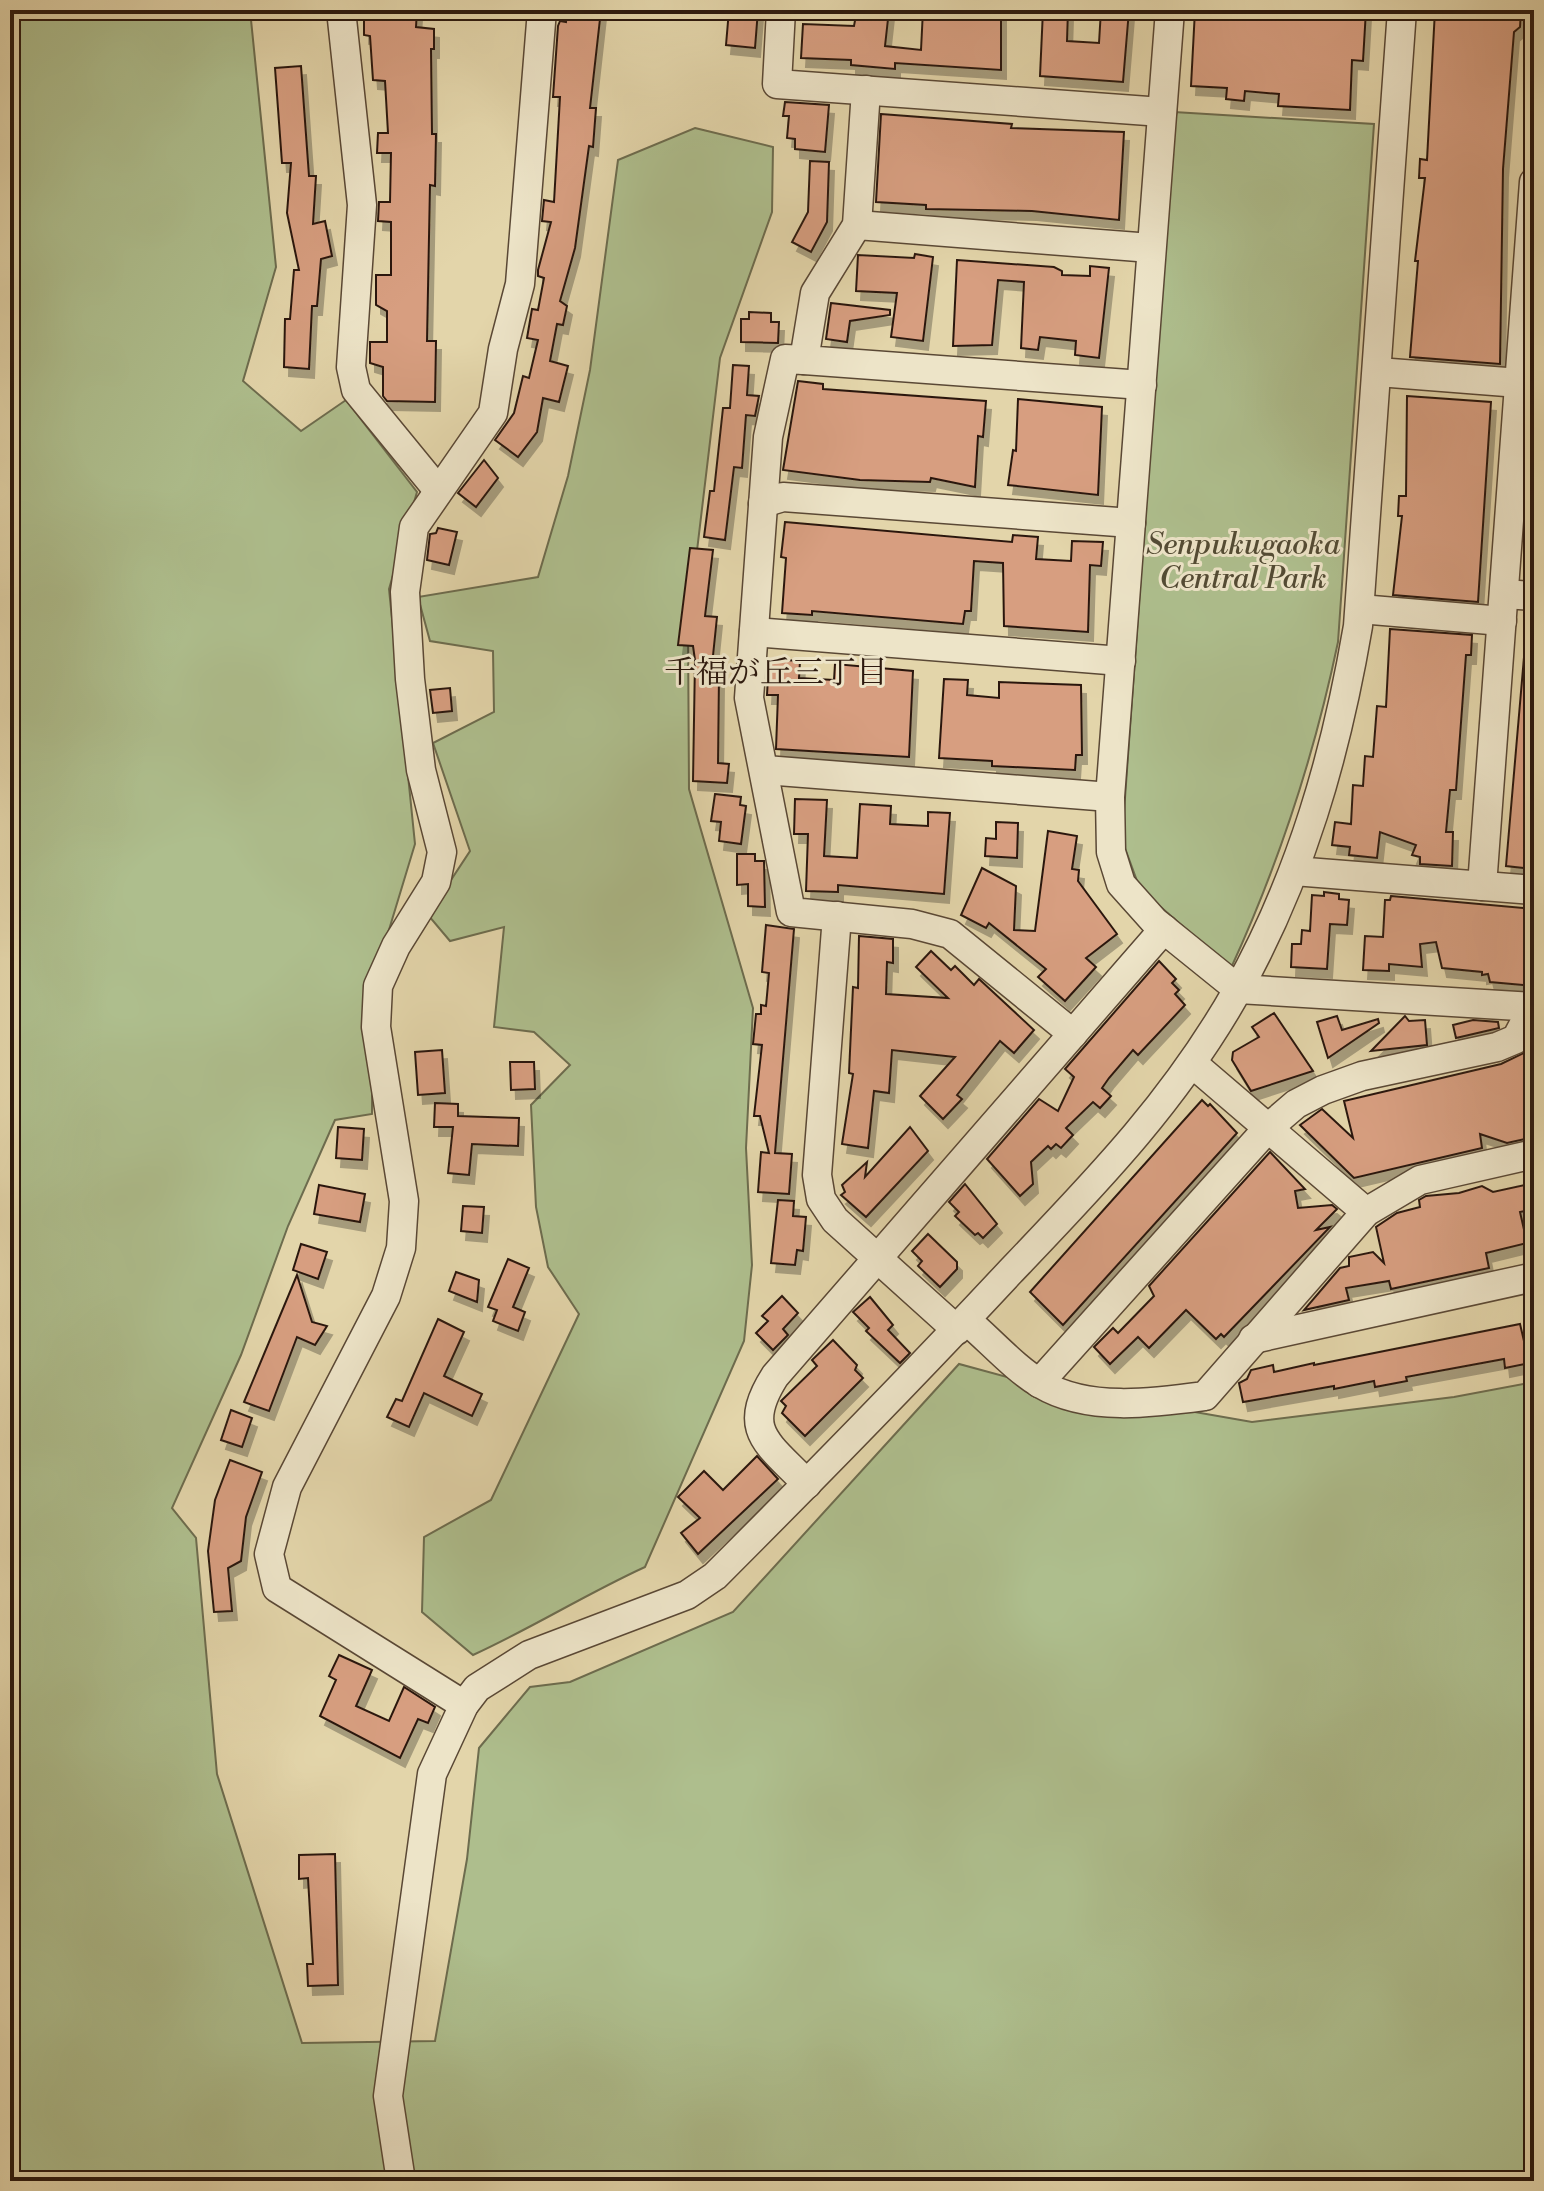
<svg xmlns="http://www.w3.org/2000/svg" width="1544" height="2191" viewBox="0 0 1544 2191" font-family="'Libre Bodoni','Noto Serif JP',serif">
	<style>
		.green { fill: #aebe8d; stroke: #6d6c4e; stroke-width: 2 }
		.building { fill: #d79e80; stroke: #2c190e; stroke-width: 2; filter: url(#shadow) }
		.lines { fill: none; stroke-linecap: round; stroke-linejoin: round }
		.minor-casing { stroke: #5a4835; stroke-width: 31 }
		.minor { stroke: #ede4c8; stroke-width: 28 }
		.labels { text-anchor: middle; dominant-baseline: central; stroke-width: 6; stroke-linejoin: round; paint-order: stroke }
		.park-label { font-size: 30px; font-style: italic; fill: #534b34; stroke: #ede4c8 }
		.neighbourhood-label { font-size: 32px; fill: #2c190e; stroke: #ede4c8 }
	</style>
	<defs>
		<filter id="shadow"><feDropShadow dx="5" dy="9" stdDeviation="0" flood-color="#0004"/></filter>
	</defs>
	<rect width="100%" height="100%" fill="#e3d5aa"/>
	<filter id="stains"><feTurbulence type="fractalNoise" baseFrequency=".0025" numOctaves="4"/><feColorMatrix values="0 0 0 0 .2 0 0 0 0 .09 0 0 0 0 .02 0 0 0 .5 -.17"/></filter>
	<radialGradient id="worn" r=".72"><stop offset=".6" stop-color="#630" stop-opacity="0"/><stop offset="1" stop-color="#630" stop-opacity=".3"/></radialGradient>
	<g class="green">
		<path d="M10 10H250L276 267 243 381 301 431 346 400 417 492 389 589 415 844 372 986V1114L335 1120 288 1226 241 1355 172 1508 196 1538 217 1774 302 2043 435 2041 467 1859 479 1748 530 1687 570 1682 733 1612 959 1364 1029 1383 1252 1422 1454 1397 1534 1382V2181H10Z"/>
		<path d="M1174 112 1374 124 1338 642C1314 757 1280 861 1231 968L1140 889 1122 840Z"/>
		<path d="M695 128 773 147 772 212 720 358 688 626 689 789 753 1008 746 1148 752 1265 744 1341 645 1567C586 1594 532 1628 473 1655L422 1612 424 1537 491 1500 579 1314 548 1267 536 1207 531 1105 570 1065 534 1032 494 1027 504 927 450 941 428 915 470 851 433 743 494 712 493 651 430 641 418 597 538 577 568 476 590 370 618 160Z"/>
	</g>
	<g class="building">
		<path d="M375 10H417L416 27 434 29V49H431L432 134H436L435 186 430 185 427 341H436L435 402 387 401 383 396V367L370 363V342H387V311L376 305V275H391V222L378 221 379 202H390L391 153H377L378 133H388L385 81 373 80 370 36 364 35V16L374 17Z"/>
		<path d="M567 10H601L590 108H596L593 147 589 146 575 248 560 301 567 306 563 325 557 324 550 361 568 366 559 402 543 398 537 432 518 457 495 440 514 413 523 376 529 378 538 340 527 338 532 309 538 310 544 278 538 276V270L551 222 542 221 544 200 554 202 560 97H553L558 26 560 21 566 22Z"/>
		<path d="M729 10H758L755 48 726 45Z"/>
		<path d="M857 10H889L885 46 921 50 923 10H1001V70L895 63V69L851 65V60L801 58 803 24 854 26Z"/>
		<path d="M1043 10H1068L1067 41 1099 43 1101 10H1129L1123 82 1040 76Z"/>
		<path d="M1195 10H1222L1221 18 1255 19 1256 10H1366L1363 61 1352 60 1350 110 1278 106 1279 94 1245 91 1244 101 1226 99 1227 88 1191 86Z"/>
		<path d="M1435 10H1521L1520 27 1514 32 1503 169 1500 364 1410 357 1418 261H1415L1425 178H1419L1420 159 1427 160Z"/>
		<path d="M301 66 309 176H316L313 224 325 221 332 256 321 259 317 306H312L309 369 284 367 285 319H290L294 270H299L287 213 291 163H282L275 68Z"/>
		<path d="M785 102 829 105 825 152 795 149V139L787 138 789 116H783Z"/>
		<path d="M881 114 1012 124 1011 128 1124 132 1119 220 1032 211 926 209V205L876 202Z"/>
		<path d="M810 161 829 162 827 222 811 252 792 242 808 212Z"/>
		<path d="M915 254 933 257 923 341 891 337 897 293 856 291 858 255 914 258Z"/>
		<path d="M957 260 1054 267 1062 271V275L1090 276V266L1109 268 1099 358 1075 355 1076 341 1040 337 1038 350 1021 348 1024 282 998 280 992 345 953 346Z"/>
		<path d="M831 303 890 310V315L850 321 847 342 826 339Z"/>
		<path d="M749 312 771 313V322H779L778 343 741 342V319H749Z"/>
		<path d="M733 365 749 366 747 395 759 396 755 416 746 415 742 468 734 467 725 540 704 537 710 491H714L723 408H730Z"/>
		<path d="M798 381 823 384V389L986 401 983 437 978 436 975 487 931 478 930 482 860 480 783 470Z"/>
		<path d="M1407 396 1491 402 1478 602 1393 595 1402 516H1398L1399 496H1406Z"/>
		<path d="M1018 399 1102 407 1098 495 1008 485 1013 450 1016 451Z"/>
		<path d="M484 460 498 478 476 507 458 493Z"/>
		<path d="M785 522 1012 542 1013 535 1038 537 1036 559 1071 561 1072 541 1103 542 1101 566 1090 565 1088 632 1004 626 1003 563 974 561 971 611H965L963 624 812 611V615L782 613 786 558 781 557Z"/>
		<path d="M438 528 457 532 449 565 427 560 430 534 436 533Z"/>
		<path d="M690 548 713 550 705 616 717 617 711 675 719 676 718 763 729 764 727 783 693 781 695 660 693 646 678 645Z"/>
		<path d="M1390 629 1472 635 1471 655H1466L1456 790H1450L1446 832H1453L1452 866 1420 864V857L1412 855 1416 845 1380 832 1377 858 1349 855 1350 847 1332 845 1335 822 1351 824 1353 785 1363 786 1365 756 1373 757 1377 706 1386 707Z"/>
		<path d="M1524 657 1534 658 1532 869 1506 866Z"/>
		<path d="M769 659 800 661 799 678 834 680 835 664 913 671 909 757 776 749 778 695H767Z"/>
		<path d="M944 679 968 680 967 695 999 698V682L1081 685 1082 755H1076L1075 770 992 766V761L939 758Z"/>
		<path d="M450 688 452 711 433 713 430 690Z"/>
		<path d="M715 794 741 797 740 805 746 806 741 844 719 841 721 822 711 821Z"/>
		<path d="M795 799 827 800 824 856 857 858 860 804 891 806 890 824 928 826V812L950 813 944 894 838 885V892L806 891 808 834H794Z"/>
		<path d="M996 822 1018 823 1017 858 985 856 986 838 996 839Z"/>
		<path d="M1048 831 1077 836 1072 869 1079 870 1078 881 1117 934 1086 958 1096 967 1065 1001 1038 977 1046 969 989 923 986 928 961 915 982 868 1016 886 1014 930 1035 931Z"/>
		<path d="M737 854H755V861H764L765 907 748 906V884L737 885Z"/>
		<path d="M1324 892 1339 894V899L1349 900 1347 925 1330 924 1327 969 1291 967 1292 944H1301L1302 930 1310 931 1312 895 1324 896Z"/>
		<path d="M1391 896 1534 909V986L1490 982 1488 974 1482 975V972L1442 968 1436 942 1420 944 1422 967 1389 964V971L1363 970 1365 936 1383 937 1385 900H1390Z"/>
		<path d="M766 925 794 929 775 1153 792 1154 789 1194 758 1192 761 1152 769 1153 760 1116H754L762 1045 753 1044 756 1014H761V1005L766 1006 769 973 762 972Z"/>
		<path d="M859 936 893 939V963L887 962 886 994 948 998 916 967 931 951 951 970 955 966 974 985 979 979 1034 1030 1014 1053 1000 1041 957 1095 962 1099 943 1119 920 1096 955 1057 892 1050 889 1093 874 1091 868 1148 842 1144 853 1074 849 1073 853 987 858 988Z"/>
		<path d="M1159 961 1176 979 1172 983 1179 990 1175 994 1185 1005 1138 1055 1133 1050 1109 1078 1102 1088 1111 1096 1100 1108 1093 1102 1066 1128 1073 1135 1061 1148 1056 1144 1051 1149 1048 1146 1031 1162 1033 1184 1020 1196 987 1159 1039 1099 1058 1111 1074 1077 1065 1069Z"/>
		<path d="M1274 1013 1313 1071 1251 1091 1232 1060 1233 1052 1259 1037 1252 1027Z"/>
		<path d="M1337 1016 1342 1030 1378 1019 1379 1023 1328 1058 1317 1022Z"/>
		<path d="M1405 1016 1409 1021 1425 1020 1427 1045 1371 1051Z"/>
		<path d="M1473 1020 1498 1022 1499 1028 1456 1038 1453 1025Z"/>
		<path d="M442 1050 445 1093 418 1095 415 1052Z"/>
		<path d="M1526 1052 1527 1058H1530L1534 1088V1137L1507 1143 1480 1134 1482 1148 1354 1178 1300 1125 1322 1109 1353 1138 1344 1101 1501 1064Z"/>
		<path d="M510 1062H534L535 1089 511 1090Z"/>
		<path d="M1202 1100 1208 1106 1210 1104 1237 1133 1063 1325 1030 1292Z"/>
		<path d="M435 1103 458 1104V1116L519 1118 518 1146 472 1144 469 1175 448 1173 453 1127H434Z"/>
		<path d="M338 1127 364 1129 362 1160 336 1158Z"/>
		<path d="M910 1127 928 1151 866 1217 841 1195 845 1192 842 1185 867 1162 865 1177Z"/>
		<path d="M1270 1152 1305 1189 1295 1191 1298 1208 1332 1205 1337 1209 1316 1230 1330 1227 1224 1337 1221 1334 1216 1339 1186 1310 1149 1348 1138 1337 1110 1364 1094 1347 1113 1328 1118 1333 1154 1296 1149 1286Z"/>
		<path d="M1534 1183V1209L1520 1212 1527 1243 1486 1253 1489 1268 1391 1289 1389 1281 1346 1288 1349 1300 1304 1310 1340 1268 1349 1266V1257L1373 1252 1384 1263 1376 1227 1397 1213 1420 1207 1419 1200 1426 1196 1459 1193 1482 1186 1493 1192Z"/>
		<path d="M965 1184 997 1224 983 1238 978 1233 975 1235 955 1216 959 1212 949 1202Z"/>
		<path d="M319 1185 365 1194 360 1222 314 1214Z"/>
		<path d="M778 1200 794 1201 793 1216 806 1217 803 1251 797 1250 795 1265 771 1263Z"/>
		<path d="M463 1206 484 1207 482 1233 461 1231Z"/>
		<path d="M928 1234 957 1262V1269L940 1287 918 1266 922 1261 912 1251Z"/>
		<path d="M301 1244 327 1252 318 1279 293 1270Z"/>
		<path d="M508 1259 529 1268 513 1307 525 1312 518 1331 493 1321 497 1310 488 1307Z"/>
		<path d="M456 1272 479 1280 477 1302 449 1291Z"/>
		<path d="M297 1275 312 1322 327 1326 315 1345 297 1337 269 1411 244 1402Z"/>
		<path d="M782 1296 798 1313 783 1329 788 1335 773 1350 756 1333 768 1321 762 1316Z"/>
		<path d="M870 1297 893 1325 888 1330 910 1353 900 1363 866 1331 869 1328 853 1312Z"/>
		<path d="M438 1319 464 1332 444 1376 482 1394 472 1416 424 1393 409 1427 387 1417 396 1399 402 1401Z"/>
		<path d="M1520 1324 1524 1341 1534 1339V1362L1505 1368 1504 1359 1406 1377 1407 1381 1375 1387 1374 1381 1334 1389V1386L1243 1402 1239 1383 1247 1379 1251 1370 1273 1365 1274 1372 1314 1363V1365Z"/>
		<path d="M833 1340 857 1365 855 1370 863 1378 805 1436 782 1413 786 1406 781 1401 817 1366 812 1360Z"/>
		<path d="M231 1410 252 1418 242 1447 221 1440Z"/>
		<path d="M757 1456 778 1479 698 1554 681 1533 700 1518 678 1497 704 1471 723 1490Z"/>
		<path d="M230 1460 262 1472 246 1517 241 1561 228 1568 232 1611 214 1612 208 1551 215 1500Z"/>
		<path d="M339 1655 372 1670 356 1706 389 1721 404 1687 435 1707 428 1723 418 1719 400 1758 320 1716 336 1680 329 1676Z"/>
		<path d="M335 1854 338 1985 308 1986 307 1964H313L308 1878 299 1879V1855Z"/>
	</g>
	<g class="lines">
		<defs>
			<g id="minor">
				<path d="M341 10 362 205 351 367 356 390 437 489"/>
				<path d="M781 10 777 84 1162 112"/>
				<path d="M1170 10 1110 797 1111 852 1121 884 1155 922 1238 989 1534 1007"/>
				<path d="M866 90 857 225 815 293 804 360 1142 385"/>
				<path d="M857 225 1151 248"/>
				<path d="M804 360 785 359 768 437 749 698 791 912 912 924 950 934 1073 1034"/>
				<path d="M1378 372 1519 383"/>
				<path d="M763 503 783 497 1131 523"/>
				<path d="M1504 594 1534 596"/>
				<path d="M1360 609 1502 621"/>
				<path d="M754 632 1121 661"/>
				<path d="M765 770 1110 797"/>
				<path d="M1294 871 1534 890"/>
				<path d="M1482 886 1534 182"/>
				<path d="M837 916 817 1175 821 1199 835 1220 957 1330"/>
				<path d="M1192 1063 1366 1212"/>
				<path d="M966 1320C990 1340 1014 1368 1041 1384 1088 1412 1153 1403 1205 1396L1366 1212 1420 1180 1534 1154"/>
				<path d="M1253 1339 1534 1277"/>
				<path d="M1039 1383 1268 1128 1296 1104 1323 1090 1362 1076 1497 1047 1516 1039 1533 1007"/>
				<path d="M807 1484C768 1443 740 1431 775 1376L1164 929"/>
				<path d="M464 1705 277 1588 269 1554 287 1487 386 1296 401 1248 404 1201 376 1027 378 986 396 946 436 882 442 852 421 770 410 679 405 592 414 527 493 413 503 349 520 284 542 10"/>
				<path d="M401 2181 388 2096 432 1774 464 1705 477 1688 529 1655 687 1595 715 1576C815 1476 914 1375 1010 1272 1096 1182 1175 1101 1237 991 1301 877 1336 755 1358 626L1402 10"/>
			</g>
		</defs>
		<use href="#minor" class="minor-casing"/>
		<use href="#minor" class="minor"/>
	</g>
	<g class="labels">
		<g class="park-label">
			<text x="1243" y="545">Senpukugaoka<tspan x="1243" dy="34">Central Park</tspan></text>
		</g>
		<g class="neighbourhood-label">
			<text x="776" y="673">千福が丘三丁目</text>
		</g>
	</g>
	<rect width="1544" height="2191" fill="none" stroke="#e3d5aa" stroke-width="40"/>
	<rect x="12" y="12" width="1520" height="2167" fill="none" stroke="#2c190e" stroke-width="4"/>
	<rect x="20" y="20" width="1504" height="2151" fill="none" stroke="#2c190e" stroke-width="2"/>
	<rect width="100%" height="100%" filter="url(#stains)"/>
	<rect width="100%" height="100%" fill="url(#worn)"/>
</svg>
